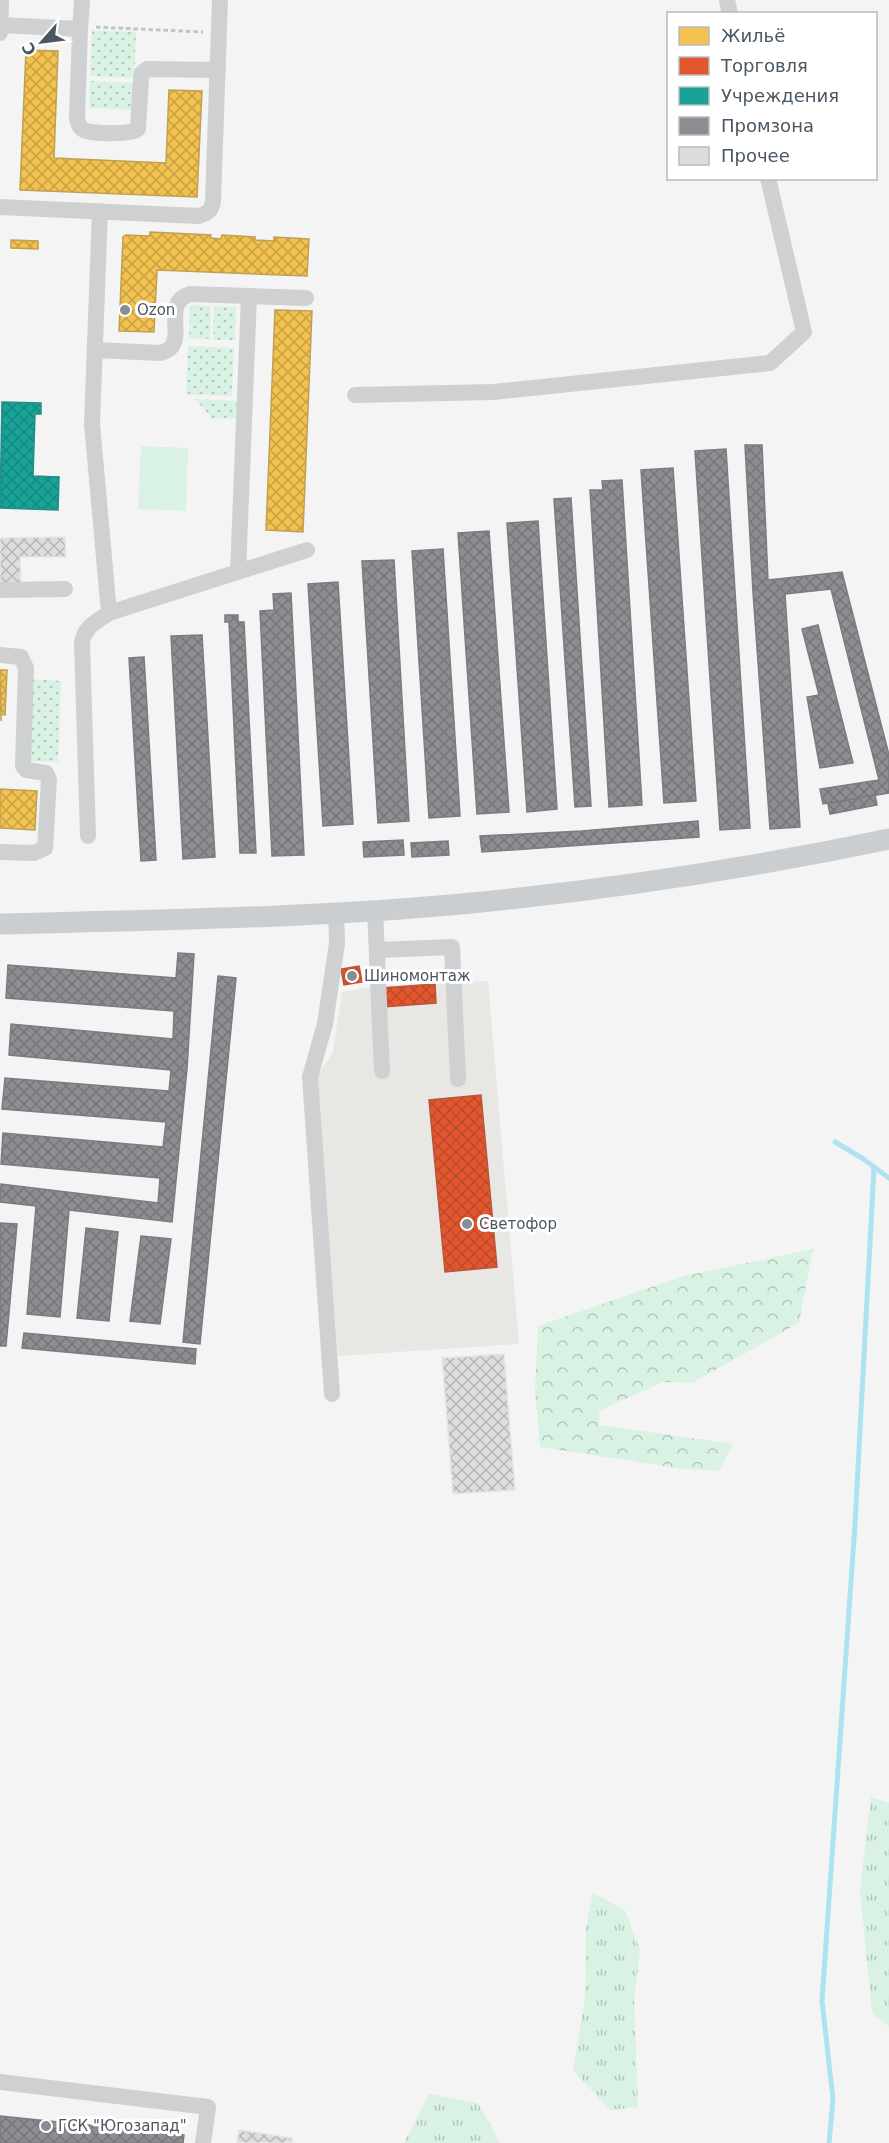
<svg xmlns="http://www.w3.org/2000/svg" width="889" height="2143" viewBox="0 0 889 2143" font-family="'DejaVu Sans',sans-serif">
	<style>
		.commercial { fill: #e8e7e3 }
		.grass { fill: url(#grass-tufts) }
		.forest { fill: url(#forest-crowns) }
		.park { fill: url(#park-dots) }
		.pitch { fill: #d9f2e3 }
		.homes { fill: url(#homes-cross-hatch); stroke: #c0a154; stroke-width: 1.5 }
		.shops { fill: url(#shops-cross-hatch); stroke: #b6573d; stroke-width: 1.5 }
		.public { fill: url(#public-cross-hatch); stroke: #268c88; stroke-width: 1.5 }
		.industry { fill: url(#industry-cross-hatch); stroke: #797c83; stroke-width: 1.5 }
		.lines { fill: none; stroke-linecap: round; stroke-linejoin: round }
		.stream { stroke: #aee2f0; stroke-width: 5 }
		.building { fill: url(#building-cross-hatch); stroke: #e5e6e7; stroke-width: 1.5 }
		.path { stroke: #bcc7c4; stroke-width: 3; stroke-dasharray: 4.5 3; stroke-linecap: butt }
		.minor { stroke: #ced0d2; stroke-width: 16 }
		.major { stroke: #caced1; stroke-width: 21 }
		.poi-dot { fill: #868d94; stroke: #fff; stroke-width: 2 }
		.labels { text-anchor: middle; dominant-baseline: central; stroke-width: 6; stroke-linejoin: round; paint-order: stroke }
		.poi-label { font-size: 15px; fill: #4a5661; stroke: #fff; text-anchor: start }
	</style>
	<defs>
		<pattern id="grass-tufts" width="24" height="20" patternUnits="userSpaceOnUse" patternTransform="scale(1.5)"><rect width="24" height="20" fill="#d9f2e3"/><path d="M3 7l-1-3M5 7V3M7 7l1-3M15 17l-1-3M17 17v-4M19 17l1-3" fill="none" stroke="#b2c7bb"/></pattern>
		<pattern id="forest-crowns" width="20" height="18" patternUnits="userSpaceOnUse" patternTransform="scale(1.5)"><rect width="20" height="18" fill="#d9f2e3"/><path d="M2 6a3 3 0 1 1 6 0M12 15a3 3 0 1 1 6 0" fill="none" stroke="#b2c7bb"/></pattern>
		<pattern id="park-dots" width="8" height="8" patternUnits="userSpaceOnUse" patternTransform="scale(1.5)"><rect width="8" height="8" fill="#d9f2e3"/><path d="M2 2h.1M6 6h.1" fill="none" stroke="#b2c7bb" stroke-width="1.8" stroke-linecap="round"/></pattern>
		<pattern id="homes-cross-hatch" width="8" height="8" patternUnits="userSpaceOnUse" patternTransform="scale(1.5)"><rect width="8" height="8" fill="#f2c14e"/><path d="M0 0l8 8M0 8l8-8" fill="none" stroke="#c6a044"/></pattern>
		<pattern id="shops-cross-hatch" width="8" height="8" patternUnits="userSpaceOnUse" patternTransform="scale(1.5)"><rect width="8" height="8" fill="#e4572e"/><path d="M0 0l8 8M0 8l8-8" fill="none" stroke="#bb4b2b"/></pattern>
		<pattern id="public-cross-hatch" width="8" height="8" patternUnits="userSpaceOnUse" patternTransform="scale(1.5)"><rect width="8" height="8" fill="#17a398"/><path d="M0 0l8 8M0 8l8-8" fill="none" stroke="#17887f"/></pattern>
		<pattern id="industry-cross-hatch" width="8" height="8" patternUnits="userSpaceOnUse" patternTransform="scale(1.5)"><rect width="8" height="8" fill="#8d8d92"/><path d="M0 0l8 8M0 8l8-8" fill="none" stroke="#75767b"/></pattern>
		<pattern id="building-cross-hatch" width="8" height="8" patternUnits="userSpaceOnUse" patternTransform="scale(1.5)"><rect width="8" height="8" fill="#ddddde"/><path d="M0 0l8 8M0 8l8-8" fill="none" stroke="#b5b6b7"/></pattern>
	</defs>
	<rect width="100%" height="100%" fill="#f4f4f4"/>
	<path class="commercial" d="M488 981 519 1344 338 1356 316 1078 333 1052 342 992 379 986Z"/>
	<g class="grass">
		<path d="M871 1797 889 1803V2027L872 2013 860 1890Z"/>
		<path d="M593 1893 625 1910 640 1950 634 2000 638 2107 610 2110 573 2070 585 1998 586 1927Z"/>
		<path d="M429 2094 478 2103 500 2143H404Z"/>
	</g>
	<path class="forest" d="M813 1249 799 1323 692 1383 663 1382 599 1411V1425L733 1444 719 1471 684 1469 540 1447 535 1390 538 1326 684 1276Z"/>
	<g class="park">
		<path d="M92 30 136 32 134 78 90 76Z"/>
		<path d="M90 81 134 83 133 110 89 108Z"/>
		<path d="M190 305 211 306 210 339 189 338Z"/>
		<path d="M214 306 236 307 235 340H213Z"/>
		<path d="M188 346 234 348 232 396 186 394Z"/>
		<path d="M195 399 237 401 236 419 212 418Z"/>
		<path d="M33 679 61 681 58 762 30 761Z"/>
	</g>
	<path class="pitch" d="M141 446 188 448 186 511 138 509Z"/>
	<g class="homes">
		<path d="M26 50 58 51 54 158 166 163 169 90 202 91 197 197 20 190Z"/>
		<path d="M150 232 211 235 210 238 221 239 222 235 255 237V240L274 241V237L309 239 307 276 157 270 154 332 119 331 123 237 126 235 150 236Z"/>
		<path d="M11 240 38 241V249L11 248Z"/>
		<path d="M275 310 312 311 303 532 266 530Z"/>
		<path d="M0 670H7L5 715 1 714V721Z"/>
		<path d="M0 789 37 791 35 830 0 828Z"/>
	</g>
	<g class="shops">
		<path d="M359 966 362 982 344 985 341 969Z"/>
		<path d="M435 984 436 1003 383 1007 382 988Z"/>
		<path d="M481 1095 497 1267 445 1272 429 1100Z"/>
	</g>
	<path class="public" d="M2 402 41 403V414H35L33 476 59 477 58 510 0 508Z"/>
	<g class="industry">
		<path d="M745 445H762L768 580 842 572 889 755V793L823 804 820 789 879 780 831 589 785 594 800 827 770 829 753 592Z"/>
		<path d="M726 449 750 828 720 830 695 451Z"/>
		<path d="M673 468 696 801 664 803 641 470Z"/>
		<path d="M622 480 642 805 609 807 590 490H603L602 481Z"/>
		<path d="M571 498 591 806 575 807 554 499Z"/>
		<path d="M538 521 557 809 527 812 507 523Z"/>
		<path d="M489 531 509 812 477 814 458 533Z"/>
		<path d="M443 549 460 816 429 818 412 551Z"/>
		<path d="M394 560 409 821 378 823 362 561Z"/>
		<path d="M338 582 353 824 323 826 308 584Z"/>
		<path d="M291 593 304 855 272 856 260 611 274 610 273 594Z"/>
		<path d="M225 615H238V622H244L256 853H240L229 622H225Z"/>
		<path d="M818 625 853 763 820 768 807 697 819 695 802 629Z"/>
		<path d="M202 635 215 857 183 859 171 636Z"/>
		<path d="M144 657 156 860 141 861 129 658Z"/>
		<path d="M875 795 877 805 830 814 828 804Z"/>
		<path d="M698 821 699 837 482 852 480 836 582 831Z"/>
		<path d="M403 840 404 855 364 857 363 842Z"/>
		<path d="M448 841 449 855 412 857 411 843Z"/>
		<path d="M178 953 194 954 187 1069 172 1222 69 1210 60 1317 27 1314 36 1206 0 1202 1 1184 158 1203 160 1178 1 1164 3 1133 163 1147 166 1122 2 1109 5 1078 169 1091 171 1070 9 1055 11 1024 173 1039 174 1011 6 998 8 965 176 978Z"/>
		<path d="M218 976 236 978 200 1344 183 1342Z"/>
		<path d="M0 1223 17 1224 6 1346H0Z"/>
		<path d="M86 1228 118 1232 109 1321 77 1318Z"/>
		<path d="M141 1236 171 1239 160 1324 130 1321Z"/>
		<path d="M24 1333 196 1349 195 1364 22 1348Z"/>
		<path d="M0 2116 184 2135 183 2143H0Z"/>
	</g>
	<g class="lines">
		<g class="stream">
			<path d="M835 1142 862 1158 889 1178"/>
			<path d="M829 2143 833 2099 822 2001 855 1524 874 1168"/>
		</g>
	</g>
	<g class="building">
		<path d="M65 537 66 557H20L21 586H0V538Z"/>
		<path d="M504 1354 515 1490 453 1494 442 1358Z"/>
		<path d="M239 2130 292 2138V2143H237Z"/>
	</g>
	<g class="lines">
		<path class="path" d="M96 27 203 32"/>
		<g class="minor">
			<path d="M727 0 730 14"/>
			<path d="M0 25 80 29 77 118C78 123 79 128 84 130 92 134 131 135 138 129L141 78 142 73 147 69 218 70"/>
			<path d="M80 29 82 0"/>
			<path d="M0 33 1 0"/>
			<path d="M0 207 199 216C208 213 211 211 213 202L220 0"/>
			<path d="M249 296 306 298"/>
			<path d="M95 350 160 353C193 346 158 304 190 294L249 296 238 572"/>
			<path d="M355 395 494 392 770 363 804 332 768 178"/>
			<path d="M0 590 65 589"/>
			<path d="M109 613 307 550"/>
			<path d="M0 655 21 657 26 668 23 766 26 770 46 773 49 780 45 848 34 853 0 852"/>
			<path d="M88 836 82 643C84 627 97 621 109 613L92 424 100 211"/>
			<path d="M375 910 382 1071"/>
			<path d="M377 950 452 947 458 1079"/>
			<path d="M332 1394 310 1077 325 1024 337 943 336 912"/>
			<path d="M0 2082 208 2107 203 2143"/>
		</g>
		<path class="major" d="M0 924C157 920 315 918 472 903 612 889 751 868 889 839"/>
	</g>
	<g class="poi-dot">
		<circle cx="125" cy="310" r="6"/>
		<circle cx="352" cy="976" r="6"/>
		<circle cx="467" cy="1224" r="6"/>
		<circle cx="46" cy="2126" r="6"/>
	</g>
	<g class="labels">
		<g class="poi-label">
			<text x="137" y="310">Ozon</text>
			<text x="364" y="976">Шиномонтаж</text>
			<text x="479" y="1224">Светофор</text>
			<text x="58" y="2126">ГСК "Югозапад"</text>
		</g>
	</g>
	<rect x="667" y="12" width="210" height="168" fill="#ffffff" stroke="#b7bbc0" stroke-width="1.5"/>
	<rect x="679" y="27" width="30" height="18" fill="#f2c14e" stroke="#b7bbc0" stroke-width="1.5"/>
	<text x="721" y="42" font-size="18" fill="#4a5661">Жильё</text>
	<rect x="679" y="57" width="30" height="18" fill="#e4572e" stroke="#b7bbc0" stroke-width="1.5"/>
	<text x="721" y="72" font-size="18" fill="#4a5661">Торговля</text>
	<rect x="679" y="87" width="30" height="18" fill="#17a398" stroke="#b7bbc0" stroke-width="1.5"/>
	<text x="721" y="102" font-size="18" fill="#4a5661">Учреждения</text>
	<rect x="679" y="117" width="30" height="18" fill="#8d8d92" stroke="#b7bbc0" stroke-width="1.5"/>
	<text x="721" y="132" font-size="18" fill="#4a5661">Промзона</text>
	<rect x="679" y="147" width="30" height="18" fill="#ddddde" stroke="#b7bbc0" stroke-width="1.5"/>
	<text x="721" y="162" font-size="18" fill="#4a5661">Прочее</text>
	<g transform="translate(42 42) rotate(242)" stroke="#ffffff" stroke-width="4.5" paint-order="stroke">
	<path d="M0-4.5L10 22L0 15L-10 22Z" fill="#4a5661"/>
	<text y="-9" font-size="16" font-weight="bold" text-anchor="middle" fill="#4a5661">С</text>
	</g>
</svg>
